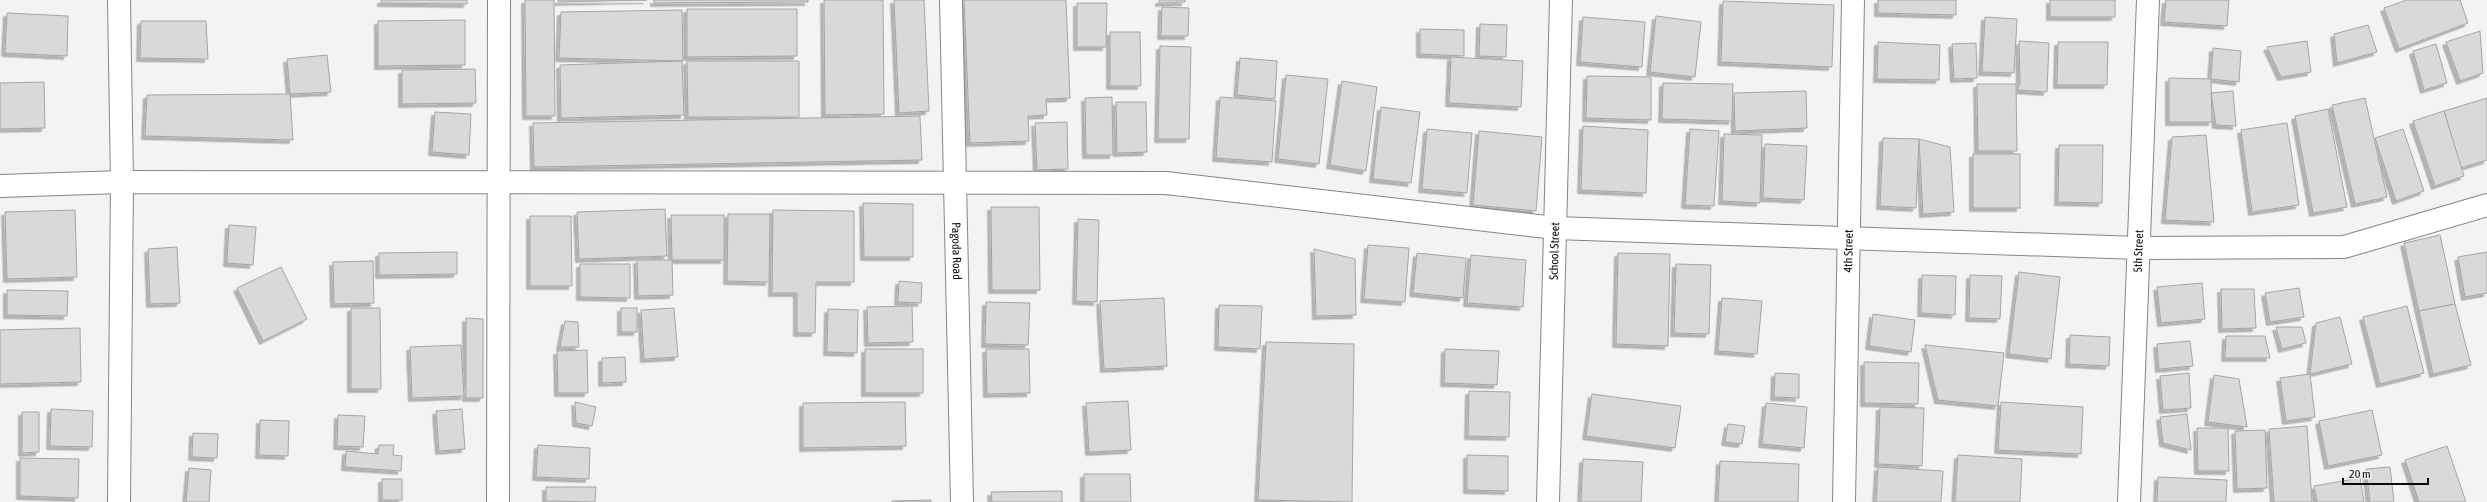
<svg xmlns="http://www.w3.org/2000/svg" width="2487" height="502" viewBox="0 0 2487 502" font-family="'Asap Condensed',sans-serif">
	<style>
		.building { fill: #dad8db; stroke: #a6a4a6; filter: url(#shadow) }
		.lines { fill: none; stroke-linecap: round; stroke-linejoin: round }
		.minor-casing { stroke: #878487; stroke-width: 24 }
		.minor { stroke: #fff; stroke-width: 22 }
		.labels { text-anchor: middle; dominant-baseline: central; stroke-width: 3; stroke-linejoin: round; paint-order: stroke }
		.street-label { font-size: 12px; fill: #0c0b0c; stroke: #f5f2f5 }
	</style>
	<defs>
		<filter id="shadow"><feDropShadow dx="-3.5" dy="3.5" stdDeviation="0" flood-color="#0004"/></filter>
	</defs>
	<rect width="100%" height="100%" fill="#f5f2f5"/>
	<g class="building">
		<path d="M381 0H467V4L381 3Z"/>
		<path d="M525 0H554L555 116H526Z"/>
		<path d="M558 0H647L558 2Z"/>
		<path d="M654 0H808V2L654 3Z"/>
		<path d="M824 0H883L884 114 825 115Z"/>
		<path d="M894 0H924L929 111 899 113Z"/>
		<path d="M964 0H1066L1070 98 1046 99 1047 115 1028 116 1029 141 970 143Z"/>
		<path d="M1159 0H1185V2L1159 3Z"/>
		<path d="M1878 0H1956V15L1878 13Z"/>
		<rect x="2050" y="0" width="65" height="17"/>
		<path d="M2166 0H2229L2227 26 2164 22Z"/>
		<path d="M2407 0H2460L2468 23 2399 49 2384 8Z"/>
		<path d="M1723 1 1834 5 1832 67 1721 62Z"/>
		<path d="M1077 3H1107L1106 47H1077Z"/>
		<path d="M1162 7 1189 8 1188 36H1161Z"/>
		<path d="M687 9H797V56L687 57Z"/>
		<path d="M682 10 683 61 559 58 561 12Z"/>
		<path d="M7 13 68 16 67 56 5 53Z"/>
		<path d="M1656 16 1701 22 1695 77 1650 72Z"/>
		<path d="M1583 17 1645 22 1642 67 1580 62Z"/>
		<path d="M1985 17 2017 19 2014 73 1982 72Z"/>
		<path d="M465 20V65L378 66V21Z"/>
		<path d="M141 21H206L208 59 140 58Z"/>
		<path d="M1480 24 1507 25 1506 57 1479 56Z"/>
		<path d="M2368 25 2377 52 2337 63 2334 34Z"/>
		<path d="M1420 29 1464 30V56L1420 54Z"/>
		<path d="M2480 31 2483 73 2460 81 2446 42Z"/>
		<path d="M1110 32H1140L1141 86H1110Z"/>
		<path d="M2019 41 2049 43 2047 92 2017 90 2020 83Z"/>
		<path d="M2307 41 2311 72 2281 77 2267 47Z"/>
		<path d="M1878 42 1940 45 1939 80 1877 79Z"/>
		<path d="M2058 42H2108L2107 85H2057Z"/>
		<path d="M1976 43 1977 78 1954 79 1952 44Z"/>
		<path d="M2436 44 2447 83 2424 90 2413 51Z"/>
		<path d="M1160 46 1191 47 1189 139H1158Z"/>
		<path d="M2213 48 2241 51 2239 82 2211 79Z"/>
		<path d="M327 55 331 92 290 94 287 59Z"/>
		<path d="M1451 57 1523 61 1521 107 1449 103Z"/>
		<path d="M1240 58 1277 61 1275 99 1237 95Z"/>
		<path d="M682 61 684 115 561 118 560 65Z"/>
		<path d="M687 61H799V117H688Z"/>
		<path d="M475 69 476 103 402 104V70Z"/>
		<path d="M1286 75 1328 79 1319 164 1278 159Z"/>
		<path d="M1587 76 1651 77V120L1586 118Z"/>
		<path d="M2169 78 2211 79 2212 122H2169Z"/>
		<path d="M1342 81 1377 87 1366 171 1330 165Z"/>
		<path d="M44 82 45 128 0 129V83Z"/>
		<path d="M1663 83 1733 84 1732 121 1662 119Z"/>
		<path d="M1977 84H2016L2017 151H1978Z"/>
		<path d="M1806 91 1807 128 1735 131 1734 93Z"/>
		<path d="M2233 91 2236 126 2216 125 2211 93Z"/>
		<path d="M290 94 293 140 145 136 147 95Z"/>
		<path d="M1112 97 1113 155H1086L1085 98Z"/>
		<path d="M1220 97 1276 101 1272 162 1216 158Z"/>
		<path d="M2365 98 2387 197 2355 204 2332 105Z"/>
		<path d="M2487 98V160L2461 168 2444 111Z"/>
		<path d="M1116 102H1146L1147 152 1117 153Z"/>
		<path d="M1381 107 1420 112 1411 183 1373 179Z"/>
		<path d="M2328 109 2347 207 2313 213 2295 116Z"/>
		<path d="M2444 111 2464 176 2435 186 2413 121Z"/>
		<path d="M435 112 471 114 469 155 432 152Z"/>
		<path d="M920 116 922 160 534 167 533 123Z"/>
		<path d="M1067 122 1068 169 1037 170 1035 123Z"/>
		<path d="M2287 123 2299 205 2252 212 2241 130Z"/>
		<path d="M1583 126 1648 130 1646 193 1581 190Z"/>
		<path d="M1427 129 1472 133 1467 193 1422 189Z"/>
		<path d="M1690 129 1719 131 1714 206 1685 205Z"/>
		<path d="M2403 129 2424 191 2396 201 2375 138Z"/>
		<path d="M1479 131 1542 137 1536 211 1473 205Z"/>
		<path d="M1724 134 1762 135 1760 203 1722 201Z"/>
		<path d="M2206 135 2214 222 2165 220 2172 137Z"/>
		<path d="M1883 138 1919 139 1916 208 1880 206Z"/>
		<path d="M1919 139 1950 147 1954 212 1923 214Z"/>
		<path d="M1765 144 1807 146 1804 200 1763 198Z"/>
		<path d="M2059 145H2103L2102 203 2058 202Z"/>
		<rect x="1973" y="154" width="47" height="54"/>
		<path d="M863 203 913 204V257H864Z"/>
		<path d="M991 207H1039L1040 290H992Z"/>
		<path d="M665 209 667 256 579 259 577 212Z"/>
		<path d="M75 210 77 277 7 279 5 212Z"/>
		<path d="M773 210 854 211V282H816L815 333H797V293H772Z"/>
		<path d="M728 214H770L769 282 727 281Z"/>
		<path d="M671 215H724V260H672Z"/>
		<path d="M530 216H571L572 286H530Z"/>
		<path d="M1078 219 1099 220 1097 302 1076 301Z"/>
		<path d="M229 225 256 227 253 265 227 263Z"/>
		<path d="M2440 235 2455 304 2419 311 2404 243Z"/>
		<path d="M1368 245 1409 248 1405 302 1364 299Z"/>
		<path d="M177 247 180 303 150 304 148 249Z"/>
		<path d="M1314 249 1355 259 1356 315 1316 316Z"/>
		<path d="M457 252V274L379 275V253Z"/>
		<path d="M2487 252V293L2465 297 2458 257Z"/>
		<path d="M1417 253 1466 258 1463 298 1413 293Z"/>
		<path d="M1618 253 1670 254 1668 346 1616 344Z"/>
		<path d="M1471 255 1526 260 1523 307 1467 303Z"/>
		<path d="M637 260H672L673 295 638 296Z"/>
		<path d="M373 261 374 303 334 304 333 262Z"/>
		<path d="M580 264H630V298L580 297Z"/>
		<path d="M1676 264 1711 265 1709 334 1674 333Z"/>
		<path d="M281 267 307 319 263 341 237 288Z"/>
		<path d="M2019 272 2060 277 2051 359 2009 354Z"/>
		<path d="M1922 275 1956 276 1955 315 1921 313Z"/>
		<path d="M1970 275 2002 276 2000 319 1969 318Z"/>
		<path d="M899 281 922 283 921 303 898 302Z"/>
		<path d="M2202 283 2205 319 2161 323 2157 287Z"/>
		<path d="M2299 288 2304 317 2270 322 2265 293Z"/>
		<path d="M2221 289H2254L2256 328 2222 329Z"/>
		<path d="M7 290 68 291 67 316 7 315Z"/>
		<path d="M1164 298 1167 366 1104 369 1100 301Z"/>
		<path d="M1722 298 1762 301 1757 354 1718 351Z"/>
		<path d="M986 302 1030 303 1028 345 985 344Z"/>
		<path d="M2455 304 2471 365 2433 374 2419 311Z"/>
		<path d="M1219 305 1262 306 1260 349 1218 347Z"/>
		<path d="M912 306 913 342 868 343 867 307Z"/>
		<path d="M2407 306 2424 373 2380 384 2363 317Z"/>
		<path d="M351 308H380L381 389H351Z"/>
		<rect x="621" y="308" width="16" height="24"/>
		<path d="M674 308 678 357 644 359 641 310Z"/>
		<path d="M828 309 858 310 857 353 827 352Z"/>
		<path d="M1873 314 1915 320 1911 352 1869 346Z"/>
		<path d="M2340 317 2352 364 2310 374 2316 323Z"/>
		<path d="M466 318 483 319V398H466Z"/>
		<path d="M565 321 578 322 579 347H560Z"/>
		<path d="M2276 327H2302L2306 343 2282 349Z"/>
		<path d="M80 328 81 382 0 384V330Z"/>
		<path d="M2070 335 2110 337 2109 366 2069 364Z"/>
		<path d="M2226 336H2265L2270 358H2225Z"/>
		<path d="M2190 341 2193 366 2159 369 2157 344Z"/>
		<path d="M1266 342 1354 344 1352 502 1258 500Z"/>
		<path d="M461 345 464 396 412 398 410 347Z"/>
		<path d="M1925 345 2004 353 1998 406 1938 400Z"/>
		<rect x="865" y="349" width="58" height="44"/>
		<path d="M986 349H1029L1030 393 987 394Z"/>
		<path d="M1445 349 1499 351 1497 385 1444 383Z"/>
		<path d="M587 350 588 393H558L557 351Z"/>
		<path d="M625 357 626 382 602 383V358Z"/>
		<path d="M1864 362 1919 363 1918 404 1864 403Z"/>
		<path d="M1775 373 1799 374V398L1774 397Z"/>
		<path d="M2189 373 2191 408 2163 410 2160 376Z"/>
		<path d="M2310 374 2315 417 2286 421 2280 378Z"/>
		<path d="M2214 375 2239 379 2247 427 2208 422Z"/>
		<path d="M1469 391 1510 392 1509 437 1468 436Z"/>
		<path d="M1592 394 1681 406 1675 448 1586 436Z"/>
		<path d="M1128 401 1131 450 1089 452 1086 403Z"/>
		<path d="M575 402 596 407 592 426 576 423Z"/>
		<path d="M905 402 906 446 803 448V403Z"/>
		<path d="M2001 402 2083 407 2081 454 1998 450Z"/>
		<path d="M1766 403 1807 407 1804 448 1762 444Z"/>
		<path d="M1880 407 1924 408 1922 466 1878 464Z"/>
		<path d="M51 409 93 411 92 447 50 446Z"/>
		<path d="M462 409 465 449 439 451 436 411Z"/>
		<path d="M2372 410 2382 455 2328 466 2319 421Z"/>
		<path d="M22 412H39V452L22 453Z"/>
		<path d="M2187 414 2191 450 2163 443 2160 417Z"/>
		<path d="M338 415 365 416 363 447 337 446Z"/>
		<path d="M260 420 289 421 288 456 259 455Z"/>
		<path d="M1728 424 1745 426 1742 444 1725 442Z"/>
		<path d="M2307 426 2312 502H2274L2269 429Z"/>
		<path d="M2197 428H2228L2229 471H2198Z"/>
		<path d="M2265 430 2267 488 2237 489 2235 431Z"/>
		<path d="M193 433 218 434 217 458 192 457Z"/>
		<path d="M379 445H394L393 455 402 456 401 471 345 467 346 451 378 454Z"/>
		<path d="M538 445 590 448 589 479 536 477Z"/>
		<path d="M2447 446 2466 502H2419L2405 460Z"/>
		<path d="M1467 455 1508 456V491L1467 490Z"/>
		<path d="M1958 455 2022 459 2020 502H1955Z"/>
		<path d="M20 458 79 459 78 498 20 496Z"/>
		<path d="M1583 459 1643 462 1641 502H1581Z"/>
		<path d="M1720 461 1799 464 1798 502H1718Z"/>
		<path d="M1878 467 1943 471 1941 502H1876Z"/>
		<path d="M2390 467 2394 502H2370L2366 469Z"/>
		<path d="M189 468 211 470 209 502H186Z"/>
		<path d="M1084 474H1130L1131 502H1084Z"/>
		<path d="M2158 477 2227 480 2226 502H2157Z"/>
		<path d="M2360 478 2364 502H2317L2314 486Z"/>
		<rect x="382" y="479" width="20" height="21"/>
		<path d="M546 487H596L595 502 546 501Z"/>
		<path d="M1062 491V502H992L991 492Z"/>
		<path d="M931 500V502H892V501Z"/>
	</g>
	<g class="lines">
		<defs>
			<g id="minor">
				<path d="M119 0 122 182 119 502"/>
				<path id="s1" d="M951 0 962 502"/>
				<path d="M0 186 122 182 1166 183 1555 228 2139 248 2344 247 2487 205"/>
				<path d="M498 502 499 0"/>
				<path id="s2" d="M1548 502 1561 0"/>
				<path id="s3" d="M1844 502 1853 0"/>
				<path id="s4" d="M2129 502 2148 0"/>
			</g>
		</defs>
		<use href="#minor" class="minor-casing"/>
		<use href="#minor" class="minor"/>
	</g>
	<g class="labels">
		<g class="street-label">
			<text stroke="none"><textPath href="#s1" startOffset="251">Pagoda Road</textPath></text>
			<text stroke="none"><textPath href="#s2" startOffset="251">School Street</textPath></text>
			<text stroke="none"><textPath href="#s3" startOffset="251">4th Street</textPath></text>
			<text stroke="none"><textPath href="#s4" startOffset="251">5th Street</textPath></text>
		</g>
	</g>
	<path d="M2343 478v6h85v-6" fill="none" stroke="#0c0b0c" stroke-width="2"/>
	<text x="2349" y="478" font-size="12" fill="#0c0b0c" stroke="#f5f2f5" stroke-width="3" paint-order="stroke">20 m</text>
</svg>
